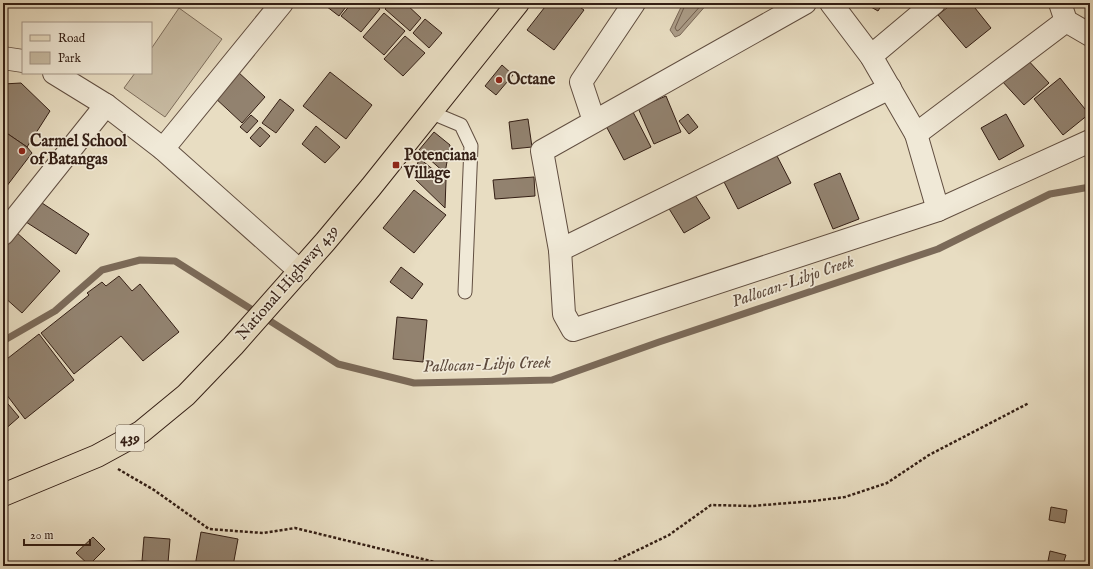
<svg xmlns="http://www.w3.org/2000/svg" width="1093" height="569" viewBox="0 0 1093 569" font-family="'IM FELL English',serif">
	<style>
		.green { fill: #c9bda5; stroke: #7e6e5d }
		.water { fill: #ab9c87; stroke: #7b6a59 }
		.lines { fill: none; stroke-linecap: round; stroke-linejoin: round }
		.shore { stroke: #705e4e; stroke-width: 1 }
		.stream { stroke: #7b6a59; stroke-width: 7 }
		.building { fill: #92826f; stroke: #341f15 }
		.lane-casing { stroke: #614e40; stroke-width: 15 }
		.street-casing { stroke: #614e40; stroke-width: 24 }
		.primary-casing { stroke: #341f15; stroke-width: 24 }
		.path { stroke: #341f15; stroke-width: 2.5; stroke-dasharray: 3 2; stroke-linecap: butt }
		.lane { stroke: #f0e9d7; stroke-width: 13 }
		.street { stroke: #f0e9d7; stroke-width: 22 }
		.primary { stroke: #e8ddc2; stroke-width: 22 }
		.poi-dot { fill: #8f2418; stroke: #f0e9d7; stroke-width: 1.5 }
		.labels { text-anchor: middle; dominant-baseline: central; stroke-width: 3.5; stroke-linejoin: round; paint-order: stroke }
		.shield { fill: #f0e9d7; stroke: #6c5c4f; stroke-width: 1 }
		.shield-label { font-size: 15px; font-weight: bold; fill: #341f15 }
		.poi-label { font-size: 16px; font-weight: bold; fill: #341f15; stroke: #f0e9d7; text-anchor: start }
		.street-label { font-size: 16px; fill: #341f15; stroke: #f0e9d7 }
		.water-label { font-size: 17px; font-style: italic; fill: #5e4b3d; stroke: #f0e9d7 }
	</style>
	<rect width="100%" height="100%" fill="#e8ddc2"/>
	<filter id="stains"><feTurbulence type="fractalNoise" baseFrequency=".005" numOctaves="4"/><feColorMatrix values="0 0 0 0 .2 0 0 0 0 .09 0 0 0 0 .02 0 0 0 .5 -.17"/></filter>
	<radialGradient id="worn" r=".72"><stop offset=".6" stop-color="#630" stop-opacity="0"/><stop offset="1" stop-color="#630" stop-opacity=".3"/></radialGradient>
	<path class="green" d="M179 8 222 39 165 117 124 88 135 73H151V49Z"/>
	<path class="water" d="M683 3H708L680 35 675 37 670 30Z"/>
	<g class="lines">
		<path class="shore" d="M686 3 675 28 677 31 679 30 703 3"/>
		<path class="stream" d="M3 341 55 311 102 270 140 260 175 261 338 364 414 383 552 380 659 342 938 249 1050 194 1090 187"/>
	</g>
	<g class="building">
		<path d="M322 3H349L339 16Z"/>
		<path d="M352 3H372L380 9 361 32 341 16Z"/>
		<path d="M391 3H405L421 18 410 31 385 9Z"/>
		<path d="M548 3H574L584 10 554 50 527 30Z"/>
		<path d="M864 3H883L878 11Z"/>
		<path d="M953 3H971L991 28 966 48 938 15Z"/>
		<path d="M384 13 405 31 384 55 363 37Z"/>
		<path d="M425 19 442 33 429 48 413 33Z"/>
		<path d="M405 36 425 53 403 76 384 59Z"/>
		<path d="M1026 58 1049 83 1024 105 1001 80Z"/>
		<path d="M502 65 513 75 496 95 485 86Z"/>
		<path d="M237 71 265 97 242 123 213 96Z"/>
		<path d="M330 72 372 105 346 139 303 106Z"/>
		<path d="M1060 78 1089 114 1063 135 1034 99Z"/>
		<path d="M21 83 50 111 27 147 8 134H3V84Z"/>
		<path d="M666 96 681 132 654 144 638 108Z"/>
		<path d="M280 99 294 110 276 133 262 123Z"/>
		<path d="M633 112 651 147 624 160 606 126Z"/>
		<path d="M688 114 698 127 689 134 679 121Z"/>
		<path d="M1006 114 1024 146 999 160 981 128Z"/>
		<path d="M251 115 258 121 247 133 240 127Z"/>
		<path d="M528 119 532 147 512 149 509 122Z"/>
		<path d="M316 126 340 147 325 163 302 144Z"/>
		<path d="M260 127 270 136 260 147 250 138Z"/>
		<path d="M434 132 450 145 445 173 419 150Z"/>
		<path d="M3 134H8L27 147 32 153 3 191Z"/>
		<path d="M776 154 791 183 738 209 723 180Z"/>
		<path d="M419 158 446 180 445 208 414 178Z"/>
		<path d="M840 173 859 219 833 229 814 184Z"/>
		<path d="M534 177 535 196 495 199 493 180Z"/>
		<path d="M414 190 446 215 414 253 383 228Z"/>
		<path d="M693 192 710 218 684 233 668 207Z"/>
		<path d="M39 201 89 234 76 254 26 222Z"/>
		<path d="M16 232 60 271 22 313 3 296V247Z"/>
		<path d="M401 267 423 284 412 299 390 282Z"/>
		<path d="M119 276 132 291 140 284 179 332 143 361 121 336 74 374 41 333 89 295 87 293 102 282 106 286Z"/>
		<path d="M397 317 427 320 423 362 393 359Z"/>
		<path d="M39 334 74 380 25 419 3 390V362Z"/>
		<path d="M3 398 19 417 3 431Z"/>
		<path d="M1051 507 1067 510 1065 523 1049 520Z"/>
		<path d="M201 532 238 539 233 566H195Z"/>
		<path d="M93 537 105 549 89 565 76 553Z"/>
		<path d="M144 537 170 539 168 563 142 561Z"/>
		<path d="M1050 551 1066 555 1063 564 1048 561Z"/>
		<path d="M142 561V566H109V562Z"/>
	</g>
	<g class="lines">
		<defs>
			<path id="lane" d="M430 112 461 125 471 146 465 292"/>
			<g id="street">
				<path d="M805 3 542 151 560 250 564 314 573 330 938 210 1090 141"/>
				<path d="M831 3 871 56 916 134 938 210"/>
				<path d="M1060 3 1066 21 1090 35"/>
				<path d="M871 56 934 3"/>
				<path d="M3 58 23 61"/>
				<path d="M54 73 106 105 163 149 300 271"/>
				<path d="M594 121 581 82 634 3"/>
				<path d="M916 134 1066 21"/>
				<path d="M163 149 282 3"/>
				<path d="M3 234 106 105"/>
				<path d="M560 250 890 88"/>
			</g>
			<path id="primary" d="M3 495 97 456 141 432 186 395 233 346 325 242 371 187 518 3"/>
		</defs>
		<use href="#lane" class="lane-casing"/>
		<use href="#street" class="street-casing"/>
		<use href="#primary" class="primary-casing"/>
		<g class="path">
			<path d="M118 469 154 490 209 529 263 533 295 528 443 564 472 566"/>
			<path d="M605 566 669 535 711 505 752 506 813 501 845 497 887 483 929 455 1029 403"/>
		</g>
		<use href="#lane" class="lane"/>
		<use href="#street" class="street"/>
		<use href="#primary" class="primary"/>
	</g>
	<g class="poi-dot">
		<circle cx="499" cy="80" r="4"/>
		<circle cx="22" cy="151" r="4"/>
		<rect x="392" y="161" width="8" height="8" rx="2"/>
	</g>
	<g class="labels">
		<rect class="shield" x="116" y="425" width="28" height="26" rx="3"/>
		<g class="shield-label">
			<text x="130" y="438">439</text>
		</g>
		<g class="poi-label">
			<text x="507" y="80">Octane</text>
			<text x="30" y="142">Carmel School<tspan x="30" dy="18">of Batangas</tspan></text>
			<text x="404" y="156">Potenciana<tspan x="404" dy="18">Village</tspan></text>
		</g>
		<g class="street-label">
			<text transform="translate(288 283) rotate(-49)">National Highway 439</text>
		</g>
		<g class="water-label">
			<text transform="translate(793 282) rotate(-19)">Pallocan-Libjo Creek</text>
			<text transform="translate(487 365) rotate(-2)">Pallocan-Libjo Creek</text>
		</g>
	</g>
	<rect width="1093" height="569" fill="none" stroke="#e8ddc2" stroke-width="16"/>
	<rect x="4" y="4" width="1085" height="561" fill="none" stroke="#341f15" stroke-width="2"/>
	<rect x="8" y="8" width="1077" height="553" fill="none" stroke="#341f15"/>
	<rect x="22" y="22" width="130" height="52" fill="#f0e9d7" stroke="#a59889"/>
	<rect x="30" y="35" width="20" height="6" fill="#e8ddc2" stroke="#a59889"/>
	<text x="58" y="42" font-size="12" fill="#341f15">Road</text>
	<rect x="30" y="52" width="20" height="12" fill="#c9bda5" stroke="#a59889"/>
	<text x="58" y="62" font-size="12" fill="#341f15">Park</text>
	<path d="M24 539v6h66v-6" fill="none" stroke="#341f15" stroke-width="2"/>
	<text x="30" y="539" font-size="12" fill="#341f15" stroke="#f0e9d7" stroke-width="3" paint-order="stroke">20 m</text>
	<rect width="100%" height="100%" filter="url(#stains)"/>
	<rect width="100%" height="100%" fill="url(#worn)"/>
</svg>
